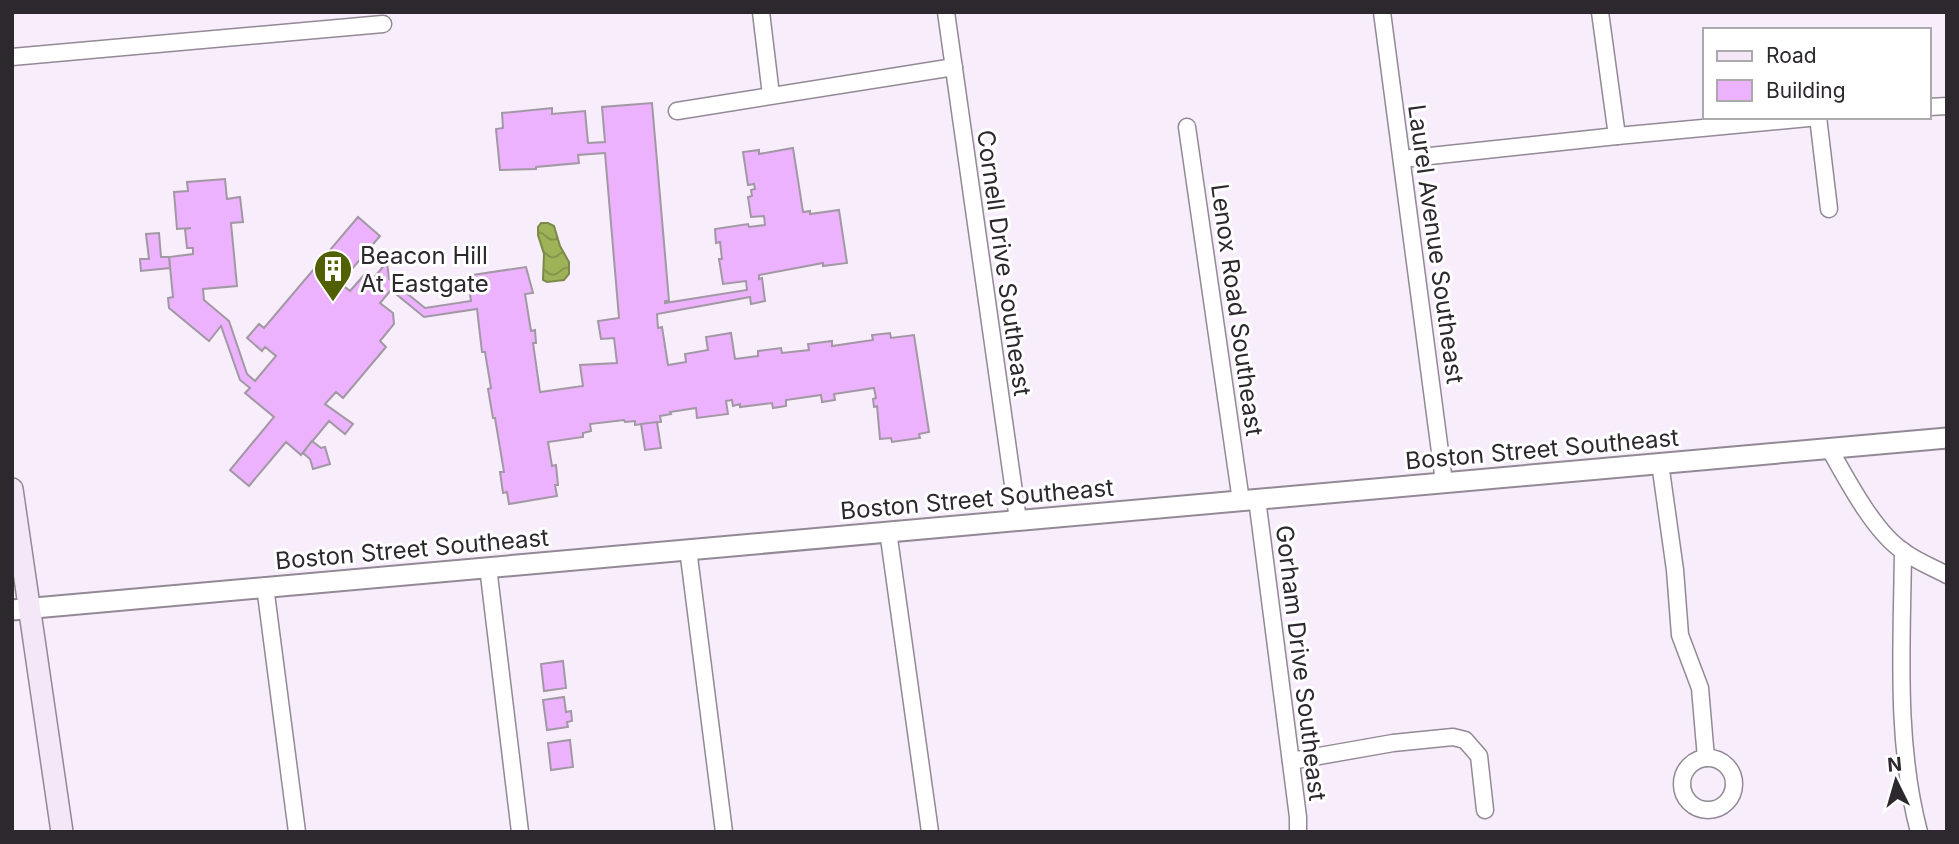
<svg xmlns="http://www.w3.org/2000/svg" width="1959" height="844" viewBox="0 0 1959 844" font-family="Inter,sans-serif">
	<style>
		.water { fill: url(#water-waves); stroke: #7c894b; stroke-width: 2 }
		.building { fill: #ecb2fd; stroke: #a198a4; stroke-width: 2 }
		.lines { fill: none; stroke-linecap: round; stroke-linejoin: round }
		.minor-casing { stroke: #928995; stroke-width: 19 }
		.tertiary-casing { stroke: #928995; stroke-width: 23 }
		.secondary-casing { stroke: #928995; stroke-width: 24 }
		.minor { stroke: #fff; stroke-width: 16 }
		.tertiary { stroke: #fff; stroke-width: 19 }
		.secondary { stroke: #f4e7f8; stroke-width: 21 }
		.labels { text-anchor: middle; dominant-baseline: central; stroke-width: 6; stroke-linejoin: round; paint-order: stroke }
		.street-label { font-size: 24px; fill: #2c282d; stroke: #fff }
		.poi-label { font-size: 24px; fill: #2c282d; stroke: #fff; text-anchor: start }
	</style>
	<defs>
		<pattern id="water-waves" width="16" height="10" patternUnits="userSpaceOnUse" patternTransform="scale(1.75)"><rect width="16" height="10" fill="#9eb358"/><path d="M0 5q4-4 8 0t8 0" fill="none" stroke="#819249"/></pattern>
	</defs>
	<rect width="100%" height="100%" fill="#f8eefb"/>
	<path class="water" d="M541 223H548L554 226 560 246 569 262V274L564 280 547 282 543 280 544 254 538 235V227Z"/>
	<g class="building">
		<path d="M652 103 669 301H665V303L747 290 746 281 723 284 719 259H722L720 242 716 243 715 229 748 224 749 227 765 225 764 216 751 217 748 197 752 196 751 190 755 189 754 184 748 185 743 152 759 150V154L793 148 803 212 810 211V214L839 210 847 263 823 266V263L759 275V279L762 278 765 301 751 304 750 297 657 314 658 328 662 327 668 365 686 362 685 354 708 350 706 337 731 333 735 359 758 356V351L781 348 782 353 809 350 808 344 832 341V346L873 340 872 335 890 333 891 338 914 335 929 432 919 434 920 438 892 442 891 438 880 439 877 406 874 407 873 399 876 398 874 388 834 394 835 400 822 402 821 395 786 400V406L773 408 772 403 740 407V404L733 406 732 400 726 401 728 414 697 418 696 408 670 412 671 414 660 416 661 422 635 425V421L625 422 624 420 590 424 591 431 583 433V437L548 442 552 466 556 465 558 485H555L557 496 509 504 507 492 503 493 500 472H504L495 418H493L488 389 491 388 485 352H482L477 309 424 317 391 290 380 303 393 313 394 324 380 341 386 347 343 398 336 392 325 404 353 424 345 434 329 421 301 455 286 442 249 486 230 470 274 417 245 393 250 388 240 380 221 326 209 341 169 308 168 298 173 297 169 257 193 254V248H187L185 229 191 228 177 229 174 192 188 191 187 182 225 179 227 199 240 197 243 222 231 223 237 286 203 289 204 300 229 321 247 374 255 381 276 356 265 347 262 351 247 338 259 324 264 328 358 217 380 236 340 283 350 291 365 274 372 280 387 262 389 279 425 308 471 301 468 281 473 280 472 275 526 267 533 293 525 294 531 331 535 330 536 343H533L540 392 583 386 580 365 617 363 614 338 601 339 598 321 619 318 605 153 578 155 579 163 536 167V169L500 170 496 129 503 128 502 113 552 108V114L585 111 588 143 605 142 602 107Z"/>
		<path d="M159 233 161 257H169L170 268 141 271 140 259H149L146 234Z"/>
		<path d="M657 422 661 448 645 450 641 424Z"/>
		<path d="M312 441 321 448 325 447 330 464 313 469 310 459 303 453Z"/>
		<path d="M563 661 566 688 544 691 541 664Z"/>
		<path d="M564 697 566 712 571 711 572 721 567 722 568 727 547 730 543 700Z"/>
		<path d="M570 740 573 767 551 770 548 743Z"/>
	</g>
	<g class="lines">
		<defs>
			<g id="minor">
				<path d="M761 12 771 95"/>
				<path d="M946 12 1018 520"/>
				<path d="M1382 12 1444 482"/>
				<path d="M1600 12 1617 136"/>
				<path d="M12 57 383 24"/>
				<path d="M1929 107 1947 106"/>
				<path d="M677 111 954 67"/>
				<path d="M1818 117 1829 209"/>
				<path d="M1187 127 1241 501"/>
				<path d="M1402 159 1617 136 1819 117"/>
				<path d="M1829 448C1846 478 1874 532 1903 551 1916 561 1932 567 1947 575"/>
				<path d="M1660 463 1675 570 1680 635 1700 688 1706 758"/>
				<path d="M1257 499 1298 817V832"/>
				<path d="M888 531 930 832"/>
				<path d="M688 549 724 832"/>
				<path d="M1903 551C1902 644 1895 741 1919 832"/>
				<path d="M488 567 520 832"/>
				<path d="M265 586 297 832"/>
				<circle cx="1708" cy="784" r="26"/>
				<path d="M1291 761 1393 743 1453 737 1465 740 1479 756 1485 810"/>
			</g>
			<path id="tertiary" d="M12 610 1947 438"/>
			<path id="secondary" d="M12 489 62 832"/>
		</defs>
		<use href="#minor" class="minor-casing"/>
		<use href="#tertiary" class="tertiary-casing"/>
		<use href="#secondary" class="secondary-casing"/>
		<use href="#minor" class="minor"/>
		<use href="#tertiary" class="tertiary"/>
		<use href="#secondary" class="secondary"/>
	</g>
	<defs>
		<symbol id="building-pin" viewBox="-11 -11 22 30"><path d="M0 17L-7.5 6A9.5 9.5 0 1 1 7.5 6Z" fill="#516003" stroke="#fff"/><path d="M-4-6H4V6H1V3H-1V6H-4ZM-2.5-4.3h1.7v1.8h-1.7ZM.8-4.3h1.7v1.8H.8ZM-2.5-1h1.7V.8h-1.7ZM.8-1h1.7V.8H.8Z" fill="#fff"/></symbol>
	</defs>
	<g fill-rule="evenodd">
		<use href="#building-pin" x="311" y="247" width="44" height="60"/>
	</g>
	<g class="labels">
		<g class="street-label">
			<text transform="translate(1436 244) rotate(82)">Laurel Avenue Southeast</text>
			<text transform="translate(1004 263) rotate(82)">Cornell Drive Southeast</text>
			<text transform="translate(1237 310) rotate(82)">Lenox Road Southeast</text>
			<text transform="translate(1542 449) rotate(-5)">Boston Street Southeast</text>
			<text transform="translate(977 499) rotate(-5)">Boston Street Southeast</text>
			<text transform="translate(412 549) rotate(-5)">Boston Street Southeast</text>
			<text transform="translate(1301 663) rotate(83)">Gorham Drive Southeast</text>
		</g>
		<g class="poi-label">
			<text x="360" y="255">Beacon Hill<tspan x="360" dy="28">At Eastgate</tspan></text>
		</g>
	</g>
	<rect width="1959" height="844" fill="none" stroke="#2c282d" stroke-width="28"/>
	<rect x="1703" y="28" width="228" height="91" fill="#ffffff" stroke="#aba9ab" stroke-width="2"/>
	<rect x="1717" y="51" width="35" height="10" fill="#f4e7f8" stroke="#aba9ab" stroke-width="2"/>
	<text x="1766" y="63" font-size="21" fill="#2c282d">Road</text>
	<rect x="1717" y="80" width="35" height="21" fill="#ecb2fd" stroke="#aba9ab" stroke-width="2"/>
	<text x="1766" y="98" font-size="21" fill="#2c282d">Building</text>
	<g transform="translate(1896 781) rotate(355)" stroke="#ffffff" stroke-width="5" paint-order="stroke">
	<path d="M0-5L12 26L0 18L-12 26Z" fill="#2c282d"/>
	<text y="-10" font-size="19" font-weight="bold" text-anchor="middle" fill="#2c282d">N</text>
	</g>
</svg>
